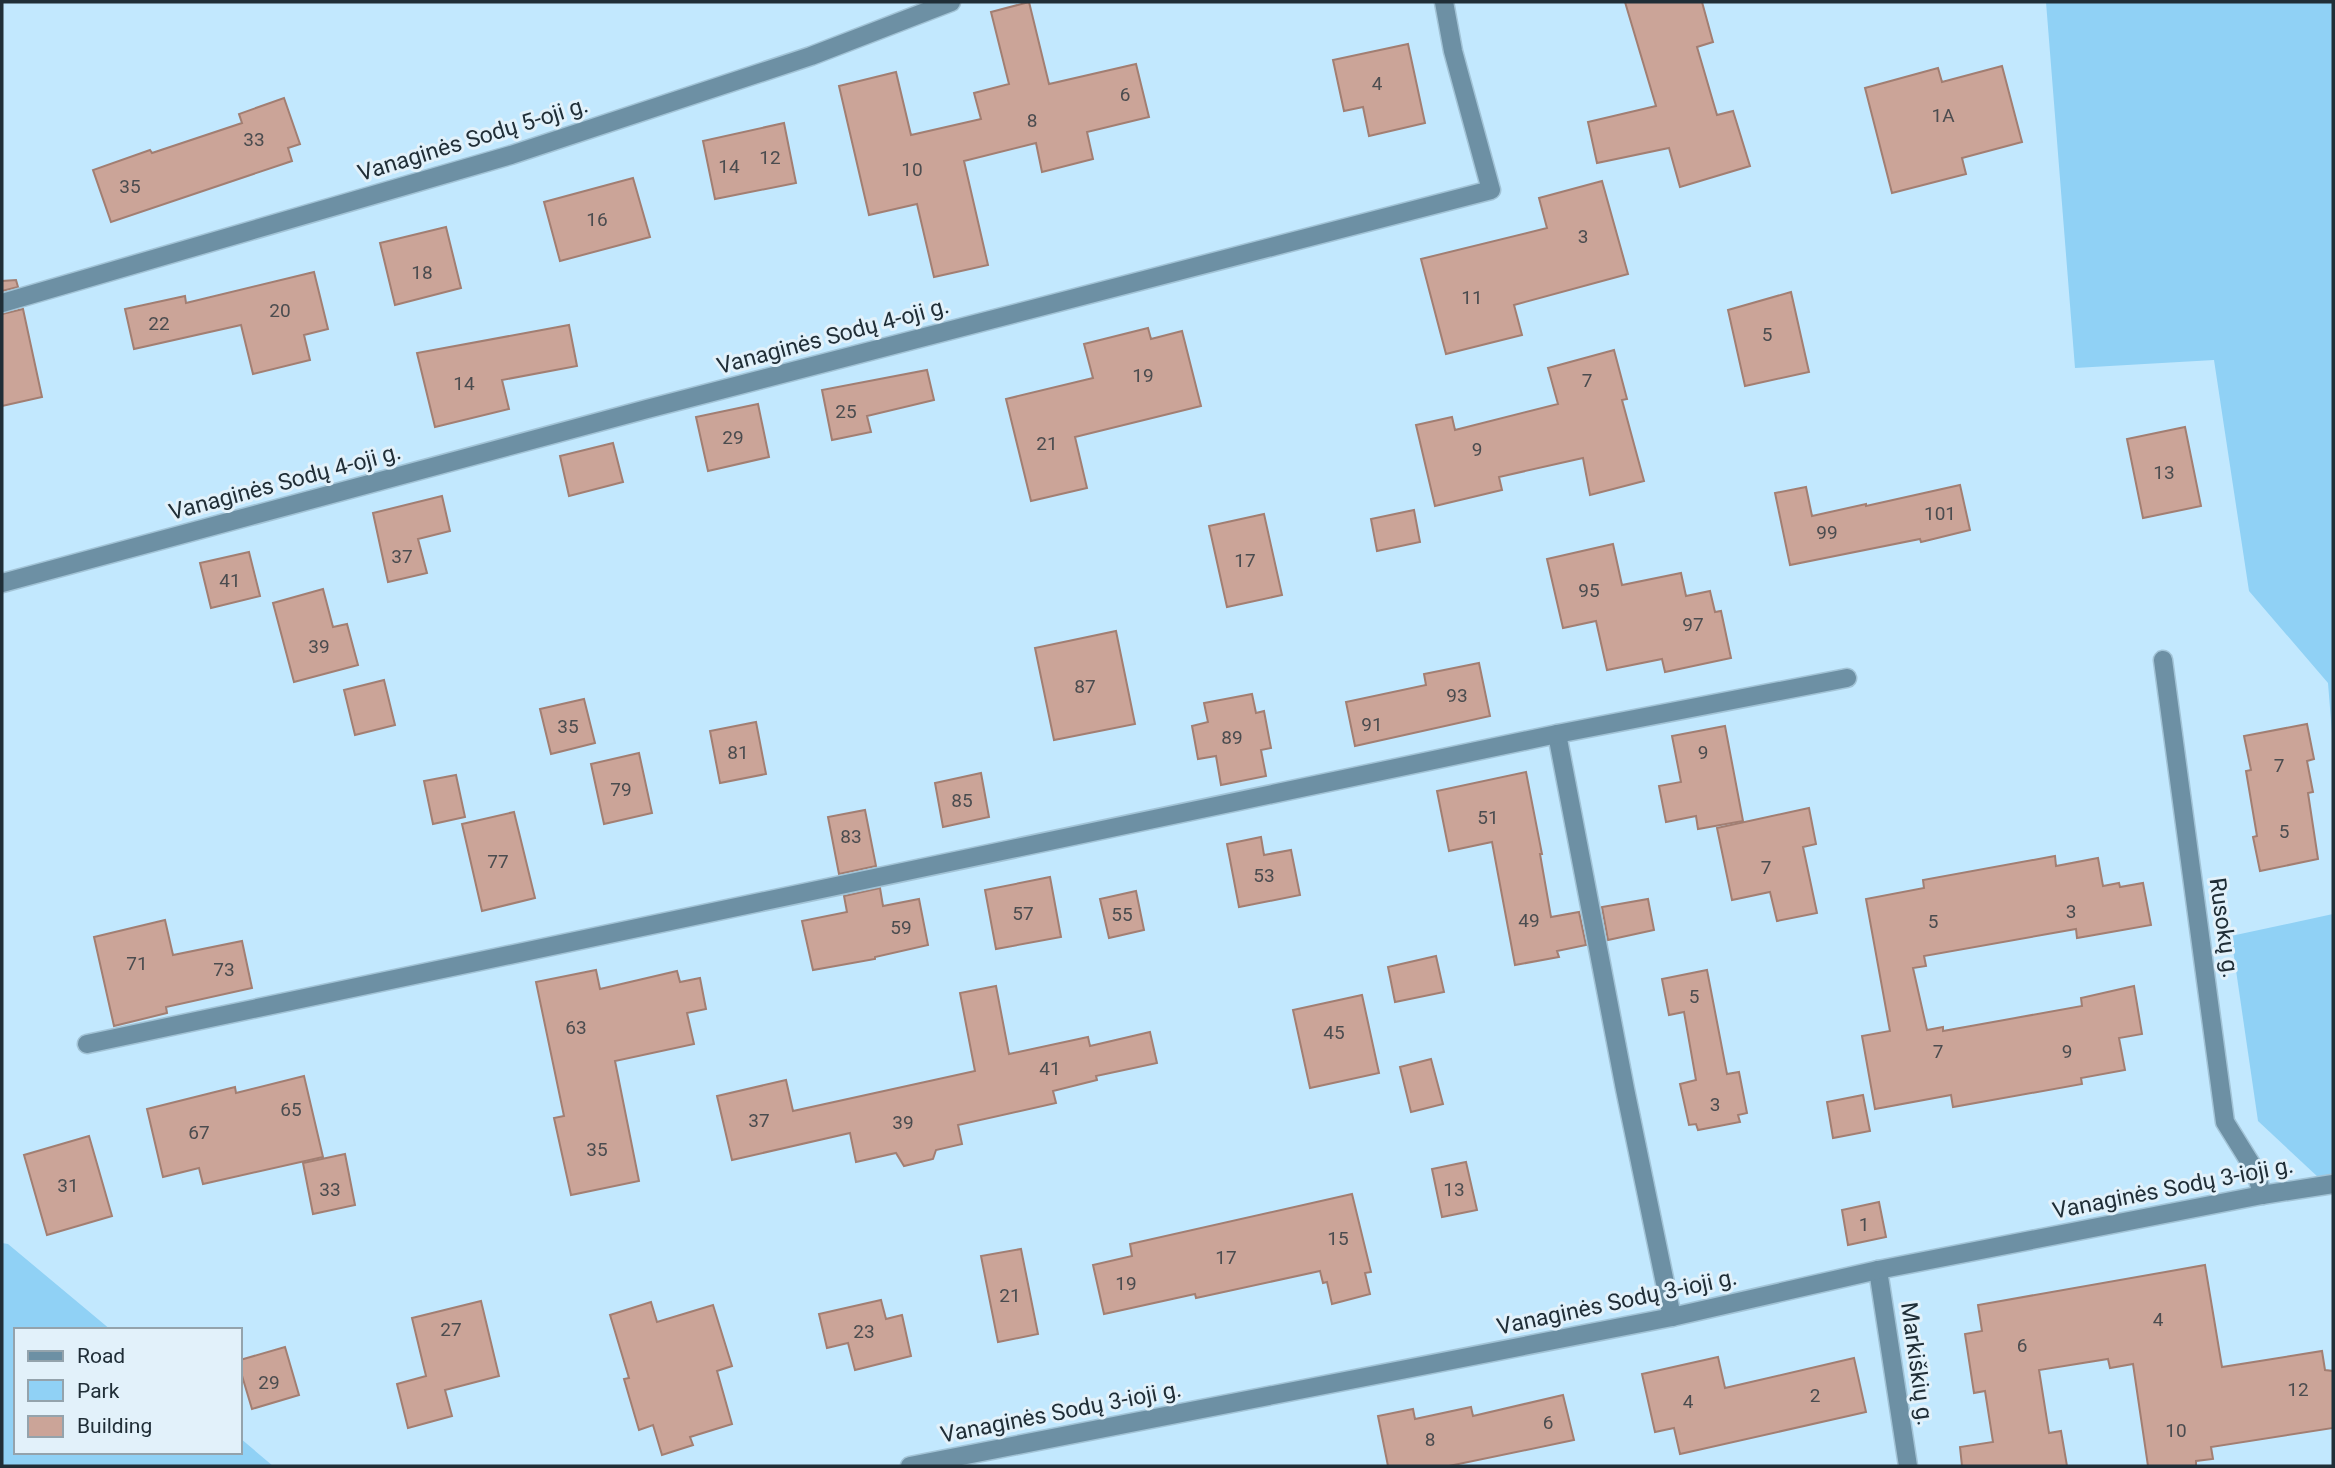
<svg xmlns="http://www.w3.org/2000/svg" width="2335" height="1468" viewBox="0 0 2335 1468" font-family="Roboto,sans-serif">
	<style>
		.green { fill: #90d1f5 }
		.building { fill: #cba498; stroke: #a27e72; stroke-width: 2 }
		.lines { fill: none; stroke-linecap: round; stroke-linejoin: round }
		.minor-casing { stroke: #a2c3d6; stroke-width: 21 }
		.minor { stroke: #6d90a4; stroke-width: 18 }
		.labels { text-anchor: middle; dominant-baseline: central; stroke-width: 6; stroke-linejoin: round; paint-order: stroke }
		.number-label { font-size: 19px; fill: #4b4c4f }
		.street-label { font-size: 23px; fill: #202e37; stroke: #e2f1fa }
	</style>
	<rect width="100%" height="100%" fill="#c2e8fe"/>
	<g class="green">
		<path d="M2046 2H2333V746L2328 683 2249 591 2214 360 2075 368Z"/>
		<path d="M2333 914V1191L2258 1121 2231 936Z"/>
		<path d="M2 1243 8 1244 111 1330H16V1452H240V1438L273 1466H2Z"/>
	</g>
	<g class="building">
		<path d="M1029 2 1049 84 1136 64 1149 117 1087 132 1093 159 1042 172 1036 143 964 161 988 265 934 277 917 204 869 215 839 86 896 72 911 135 981 119 974 93 1009 84 991 12Z"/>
		<path d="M1625 2H1702L1713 42 1697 47 1717 115 1733 111 1750 166 1680 187 1669 148 1597 163 1588 122 1656 106Z"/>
		<path d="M1408 44 1425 123 1369 136 1363 107 1344 111 1333 60Z"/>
		<path d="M2002 66 2022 142 1962 158 1966 174 1892 193 1865 88 1938 68 1942 82Z"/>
		<path d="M284 98 300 144 288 148 292 161 111 222 93 170 150 150 152 153 242 123 239 114Z"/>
		<path d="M784 123 796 183 715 199 703 141Z"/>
		<path d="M633 178 650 237 560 261 544 202Z"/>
		<path d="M1602 181 1628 274 1514 305 1522 335 1446 354 1421 259 1547 228 1539 198Z"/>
		<path d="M446 227 461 288 395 305 380 243Z"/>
		<path d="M314 272 328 329 304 335 310 360 253 374 241 325 134 349 125 309 185 296 186 303Z"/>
		<path d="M16 280 18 287 2 291V281Z"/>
		<path d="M1791 292 1809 372 1745 386 1728 310Z"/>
		<path d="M23 309 42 397 2 406V314Z"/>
		<path d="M569 325 577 366 502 380 509 409 435 427 417 353Z"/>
		<path d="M1148 328 1151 339 1182 331 1201 406 1075 437 1087 488 1031 501 1006 399 1093 378 1084 344Z"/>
		<path d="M1614 350 1627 399 1622 400 1644 481 1590 495 1583 458 1499 477 1502 490 1435 506 1416 425 1452 417 1455 430 1558 404 1548 368Z"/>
		<path d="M927 370 934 400 867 416 871 432 832 440 822 390Z"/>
		<path d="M758 404 769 457 708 471 696 417Z"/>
		<path d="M2185 427 2201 506 2143 518 2127 439Z"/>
		<path d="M613 443 623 482 569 496 560 456Z"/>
		<path d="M1960 485 1970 530 1921 542 1920 539 1790 565 1775 493 1806 487 1812 516 1866 504V506Z"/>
		<path d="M442 496 450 531 418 539 427 573 388 582 373 513Z"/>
		<path d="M1414 510 1420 542 1377 551 1371 519Z"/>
		<path d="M1264 514 1282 595 1227 607 1209 526Z"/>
		<path d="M1613 544 1622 585 1681 573 1686 596 1710 591 1715 612 1721 611 1731 658 1665 672 1662 659 1607 670 1596 621 1563 628 1547 559Z"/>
		<path d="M249 552 260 596 211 608 200 563Z"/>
		<path d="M323 589 333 627 347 624 358 665 294 682 273 603Z"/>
		<path d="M1116 631 1135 724 1054 740 1035 648Z"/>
		<path d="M1479 663 1490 716 1355 746 1346 702 1426 685 1424 674Z"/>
		<path d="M384 680 395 725 355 735 344 690Z"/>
		<path d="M1252 694 1256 713 1264 711 1271 748 1261 750 1266 776 1221 785 1216 756 1198 759 1192 726 1208 722 1204 703Z"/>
		<path d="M584 699 595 743 551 754 540 709Z"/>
		<path d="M756 722 766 774 720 783 710 731Z"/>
		<path d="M2307 724 2314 759 2307 761 2313 792 2308 793 2318 859 2260 871 2253 837 2257 836 2246 771 2251 770 2244 736Z"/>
		<path d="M1725 726 1743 821 1698 829 1696 816 1666 822 1659 786 1681 782 1672 736Z"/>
		<path d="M639 753 652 813 604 824 591 764Z"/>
		<path d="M1526 772 1542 854H1540L1551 917 1579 912 1586 945 1557 951 1559 957 1515 965 1492 842 1449 851 1437 791Z"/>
		<path d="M981 773 989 817 943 827 935 783Z"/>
		<path d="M456 775 465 817 433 824 424 781Z"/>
		<path d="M1809 808 1816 844 1803 847 1817 913 1777 921 1770 892 1732 900 1717 828Z"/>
		<path d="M865 810 876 866 839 874 828 817Z"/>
		<path d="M514 812 535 898 482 911 462 824Z"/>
		<path d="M1261 837 1264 855 1291 850 1300 895 1239 907 1227 844Z"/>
		<path d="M2055 856 2056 866 2098 858 2103 886 2119 883 2120 887 2143 883 2151 925 2077 938 2076 929 1924 956 1926 966 1913 968 1927 1030 1943 1027V1031L2082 1006 2081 998 2134 986 2142 1034 2119 1038 2125 1070 2081 1078 2082 1084 1953 1107 1951 1095 1875 1109 1862 1036 1890 1031 1866 899 1924 888 1923 880Z"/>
		<path d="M1050 877 1061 937 996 949 985 890Z"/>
		<path d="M880 888 883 906 919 899 928 945 875 957V959L813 970 802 921 847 912 844 896Z"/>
		<path d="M1136 891 1144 930 1109 938 1100 899Z"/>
		<path d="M1648 899 1654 930 1608 940 1602 907Z"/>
		<path d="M165 920 173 955 242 941 252 988 166 1007 167 1013 114 1026 94 937Z"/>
		<path d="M1436 956 1444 992 1395 1002 1388 967Z"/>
		<path d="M596 970 600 989 677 971 680 982 700 978 706 1009 687 1013 694 1044 615 1061 639 1181 571 1195 554 1118 564 1116 536 982Z"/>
		<path d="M1707 970 1727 1074 1739 1072 1747 1113 1738 1115 1740 1122 1698 1130 1696 1124 1689 1125 1680 1084 1696 1080 1684 1012 1669 1015 1662 979Z"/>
		<path d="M996 986 1009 1054 1088 1037 1090 1046 1150 1032 1157 1063 1096 1076 1097 1080 1053 1091 1056 1103 958 1125 962 1144 936 1150 933 1159 904 1166 896 1153 856 1162 850 1133 732 1160 717 1096 786 1080 793 1111 975 1071 960 993Z"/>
		<path d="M1362 995 1379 1073 1310 1088 1293 1010Z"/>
		<path d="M1431 1059 1443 1104 1411 1112 1400 1067Z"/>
		<path d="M304 1076 323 1157 203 1184 199 1168 163 1177 147 1109 235 1087 236 1093Z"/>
		<path d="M1863 1095 1870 1131 1833 1138 1827 1102Z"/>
		<path d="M89 1136 112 1216 47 1235 24 1155Z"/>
		<path d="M345 1154 355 1205 313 1214 303 1163Z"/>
		<path d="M1466 1162 1477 1210 1442 1217 1432 1169Z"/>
		<path d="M1352 1194 1371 1272 1365 1273 1370 1294 1332 1304 1327 1282 1323 1283 1320 1271 1196 1298 1195 1294 1104 1314 1093 1265 1132 1256 1130 1244Z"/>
		<path d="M1879 1202 1886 1237 1848 1245 1842 1210Z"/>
		<path d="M1021 1249 1038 1334 998 1342 981 1256Z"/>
		<path d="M2205 1265 2222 1367 2322 1351 2325 1370 2333 1371V1428L2211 1447 2213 1459 2196 1461V1466H2148L2133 1364 2110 1368 2108 1359 2039 1370 2049 1433 2061 1431 2067 1466H1962L1960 1447 1993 1442 1985 1391 1974 1393 1965 1334 1982 1331 1978 1305Z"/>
		<path d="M881 1300 886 1319 902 1315 911 1356 855 1370 848 1343 827 1348 819 1314Z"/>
		<path d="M481 1301 499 1376 445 1390 452 1416 408 1428 397 1384 426 1376 412 1318Z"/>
		<path d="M651 1302 657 1322 713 1305 732 1366 717 1371 732 1424 690 1437 693 1445 662 1455 653 1425 639 1430 624 1379 629 1378 610 1315Z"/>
		<path d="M285 1347 299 1395 252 1409 240 1369V1360Z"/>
		<path d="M1718 1357 1725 1388 1854 1358 1866 1412 1680 1454 1674 1428 1655 1432 1642 1374Z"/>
		<path d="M1563 1395 1574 1440 1449 1466H1388L1378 1416 1413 1409 1415 1419 1471 1407 1473 1416Z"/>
	</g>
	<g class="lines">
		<defs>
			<g id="minor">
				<path d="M2 303 511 155 811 56 951 2"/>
				<path d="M2 583 647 409 1491 190 1453 51 1444 2"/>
				<path d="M2163 660 2225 1122 2256 1172 2262 1195"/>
				<path d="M1557 734 1625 1089 1672 1317"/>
				<path d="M87 1044 1557 734 1847 678"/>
				<path d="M1878 1270 1908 1466"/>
				<path d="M910 1466 1672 1317 1878 1270 2262 1195 2333 1184"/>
			</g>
		</defs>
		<use href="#minor" class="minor-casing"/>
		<use href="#minor" class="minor"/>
	</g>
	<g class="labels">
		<g class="number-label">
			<text x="1377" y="83">4</text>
			<text x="1125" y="94">6</text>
			<text x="1943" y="115">1A</text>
			<text x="1032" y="120">8</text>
			<text x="254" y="139">33</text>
			<text x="770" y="157">12</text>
			<text x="729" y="166">14</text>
			<text x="912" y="169">10</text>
			<text x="130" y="186">35</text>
			<text x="597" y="219">16</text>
			<text x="1583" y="236">3</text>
			<text x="422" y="272">18</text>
			<text x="1472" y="297">11</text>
			<text x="280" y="310">20</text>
			<text x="159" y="323">22</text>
			<text x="1767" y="334">5</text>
			<text x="1143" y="375">19</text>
			<text x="1587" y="380">7</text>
			<text x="464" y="383">14</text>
			<text x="846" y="411">25</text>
			<text x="733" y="437">29</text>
			<text x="1047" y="443">21</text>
			<text x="1477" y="449">9</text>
			<text x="2164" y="472">13</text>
			<text x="1940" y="513">101</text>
			<text x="1827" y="532">99</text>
			<text x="402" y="556">37</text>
			<text x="1245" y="560">17</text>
			<text x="230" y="580">41</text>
			<text x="1589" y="590">95</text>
			<text x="1693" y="624">97</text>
			<text x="319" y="646">39</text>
			<text x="1085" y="686">87</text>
			<text x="1457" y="695">93</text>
			<text x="1372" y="724">91</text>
			<text x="568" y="726">35</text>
			<text x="1232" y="737">89</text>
			<text x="738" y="752">81</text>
			<text x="1703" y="752">9</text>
			<text x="2279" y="765">7</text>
			<text x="621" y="789">79</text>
			<text x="962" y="800">85</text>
			<text x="1488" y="817">51</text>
			<text x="2284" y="831">5</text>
			<text x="851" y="836">83</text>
			<text x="498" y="861">77</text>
			<text x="1766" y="867">7</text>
			<text x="1264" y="875">53</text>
			<text x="2071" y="911">3</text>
			<text x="1023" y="913">57</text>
			<text x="1122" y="914">55</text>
			<text x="1529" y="920">49</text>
			<text x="1933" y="921">5</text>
			<text x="901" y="927">59</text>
			<text x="137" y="963">71</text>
			<text x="224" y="969">73</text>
			<text x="1694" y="996">5</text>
			<text x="576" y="1027">63</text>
			<text x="1334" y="1032">45</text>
			<text x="1938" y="1051">7</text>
			<text x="2067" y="1051">9</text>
			<text x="1050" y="1068">41</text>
			<text x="1715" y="1104">3</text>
			<text x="291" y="1109">65</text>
			<text x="759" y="1120">37</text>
			<text x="903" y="1122">39</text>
			<text x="199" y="1132">67</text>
			<text x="597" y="1149">35</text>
			<text x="68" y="1185">31</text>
			<text x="330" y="1189">33</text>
			<text x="1454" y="1189">13</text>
			<text x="1864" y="1224">1</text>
			<text x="1338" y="1238">15</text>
			<text x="1226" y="1257">17</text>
			<text x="1126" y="1283">19</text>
			<text x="1010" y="1295">21</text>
			<text x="2158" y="1319">4</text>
			<text x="451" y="1329">27</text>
			<text x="864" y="1331">23</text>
			<text x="2022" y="1345">6</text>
			<text x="269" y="1382">29</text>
			<text x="2298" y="1389">12</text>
			<text x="1815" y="1395">2</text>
			<text x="1688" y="1401">4</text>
			<text x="1548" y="1422">6</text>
			<text x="2176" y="1430">10</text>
			<text x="1430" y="1439">8</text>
		</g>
		<g class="street-label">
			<text transform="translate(473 139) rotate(-17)">Vanaginės Sodų 5-oji g.</text>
			<text transform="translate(833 336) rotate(-15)">Vanaginės Sodų 4-oji g.</text>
			<text transform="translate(285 482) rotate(-15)">Vanaginės Sodų 4-oji g.</text>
			<text transform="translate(2224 928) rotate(82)">Rusokų g.</text>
			<text transform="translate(2173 1188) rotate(-11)">Vanaginės Sodų 3-ioji g.</text>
			<text transform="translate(1617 1302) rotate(-12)">Vanaginės Sodų 3-ioji g.</text>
			<text transform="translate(1917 1364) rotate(82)">Markiškių g.</text>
			<text transform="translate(1061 1412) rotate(-11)">Vanaginės Sodų 3-ioji g.</text>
		</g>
	</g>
	<rect width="2335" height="1468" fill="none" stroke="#202e37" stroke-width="7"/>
	<rect x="14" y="1328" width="228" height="126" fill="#e2f1fa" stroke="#94a3ac" stroke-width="2"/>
	<rect x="28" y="1351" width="35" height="10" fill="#6d90a4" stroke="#94a3ac" stroke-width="2"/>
	<text x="77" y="1363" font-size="21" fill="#202e37">Road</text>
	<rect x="28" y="1380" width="35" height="21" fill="#90d1f5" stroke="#94a3ac" stroke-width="2"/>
	<text x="77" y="1398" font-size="21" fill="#202e37">Park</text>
	<rect x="28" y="1416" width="35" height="21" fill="#cba498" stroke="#94a3ac" stroke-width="2"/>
	<text x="77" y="1433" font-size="21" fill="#202e37">Building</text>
</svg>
